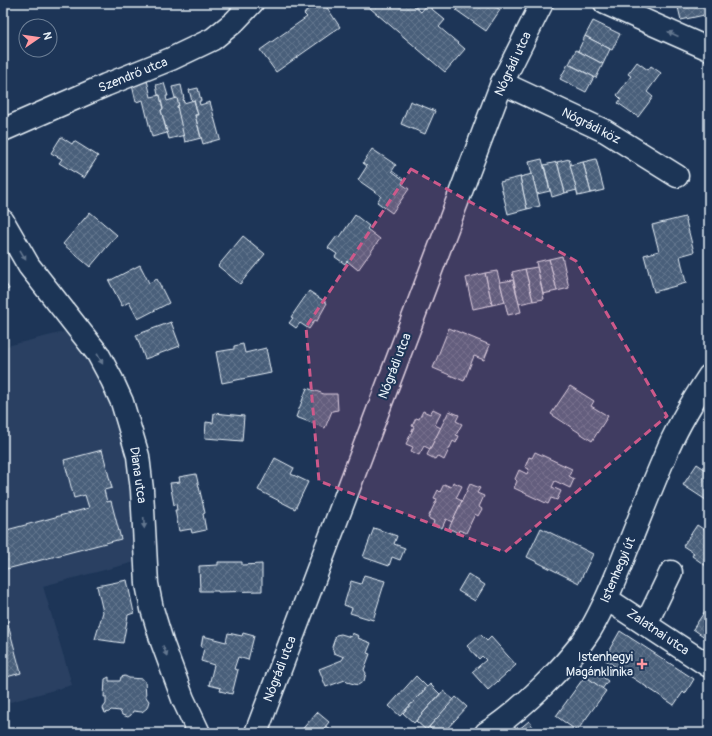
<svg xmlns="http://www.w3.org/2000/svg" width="712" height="736" viewBox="0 0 712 736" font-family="Pangolin,sans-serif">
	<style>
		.built { fill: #2a4162 }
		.building { fill: url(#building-cross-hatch); stroke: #e8f1f8 }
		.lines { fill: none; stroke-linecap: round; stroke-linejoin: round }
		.minor-casing { stroke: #e8f1f8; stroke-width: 25 }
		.minor { stroke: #1d3557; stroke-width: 22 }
		.oneway { fill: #64778f }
		.marked { fill: #cd598a; fill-opacity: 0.2; stroke: #cd598a; stroke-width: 3; stroke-dasharray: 8 5; stroke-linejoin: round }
		.poi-dot { fill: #ff9aa2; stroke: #1d3557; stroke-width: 1.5 }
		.labels { text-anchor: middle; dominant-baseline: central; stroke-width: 4; stroke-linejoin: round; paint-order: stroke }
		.street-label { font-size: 13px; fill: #e8f1f8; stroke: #1d3557 }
		.poi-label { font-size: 13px; fill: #e8f1f8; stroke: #1d3557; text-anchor: end }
	</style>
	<defs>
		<pattern id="building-cross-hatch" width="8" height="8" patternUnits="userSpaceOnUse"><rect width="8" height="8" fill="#495e7a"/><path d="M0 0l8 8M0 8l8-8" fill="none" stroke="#63768e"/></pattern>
	</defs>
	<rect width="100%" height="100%" fill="#1d3557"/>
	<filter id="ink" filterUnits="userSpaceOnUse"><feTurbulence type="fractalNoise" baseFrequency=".025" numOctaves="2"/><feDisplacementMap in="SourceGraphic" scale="8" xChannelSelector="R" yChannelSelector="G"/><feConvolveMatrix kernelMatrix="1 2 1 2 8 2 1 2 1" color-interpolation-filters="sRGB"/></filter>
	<g filter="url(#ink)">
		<path class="built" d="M68 331 87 355 110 397 126 454 132 501 135 562 43 586 72 685 3 704V347Z"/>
		<g class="building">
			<path d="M313 3H321L328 9 340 27 276 72 260 50 307 17 304 14Z"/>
			<path d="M364 3H411L421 12 427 5 445 20 439 27 465 49 445 72Z"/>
			<path d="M462 3H491L500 10 486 31 456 10Z"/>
			<path d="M677 3H709V14L681 20Z"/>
			<path d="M593 21 620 34 612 50 585 36Z"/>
			<path d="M585 36 610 49 603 64 578 51Z"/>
			<path d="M576 50 603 64 596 78 569 64Z"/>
			<path d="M637 62 648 70 651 66 661 73 647 92 653 97 638 117 618 103 621 99 617 95 631 76 628 74Z"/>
			<path d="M568 64 594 77 586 92 560 79Z"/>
			<path d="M147 80 151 97 160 95 163 109 161 110 167 133 152 137 143 100 136 102 132 85Z"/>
			<path d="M164 83 168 96H166L167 101 177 98 179 106H177L185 135 169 139 161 110 163 109 160 95H158L156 85Z"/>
			<path d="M181 85 184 99H183L184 103 194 100 198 115H195L201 138 185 142 177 106H179L177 98H175L172 87Z"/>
			<path d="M198 88 201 101H199L200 105 210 102 220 139 203 144 195 115H198L194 100 192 101 189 90Z"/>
			<path d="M410 101 435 111 425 134 401 124Z"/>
			<path d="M61 137 72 144 74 141 98 156 84 178 59 163 62 159 51 153Z"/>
			<path d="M372 149 396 165 392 171 404 180 402 184 409 189 392 213 377 202 381 196 358 180 367 166 363 163Z"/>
			<path d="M542 159 550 191 537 194 529 162Z"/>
			<path d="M569 159 577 190 565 193 557 162Z"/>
			<path d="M596 159 604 190 591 193 583 162Z"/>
			<path d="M557 162 565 193 552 197 544 165Z"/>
			<path d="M583 162 591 193 578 196 570 165Z"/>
			<path d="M532 174 540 206 527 209 520 177Z"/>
			<path d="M520 177 527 209 508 214 500 182Z"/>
			<path d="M90 212 117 235 90 267 63 244Z"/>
			<path d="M355 215 369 226 367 229 380 239 358 270 347 261 345 264 335 257 337 254 328 248 337 236 340 237Z"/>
			<path d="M685 217 694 252 680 256 686 283 654 292 644 255 659 251 652 225Z"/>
			<path d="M243 236 265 254 240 284 218 266Z"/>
			<path d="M562 256 569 288 557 291 549 259Z"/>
			<path d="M549 259 557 291 543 294 536 262Z"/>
			<path d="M140 265 149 283 157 279 169 303 138 319 129 302 122 306 109 281Z"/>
			<path d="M537 267 544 299 533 301 525 269Z"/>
			<path d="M525 269 533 301 519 304 512 272Z"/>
			<path d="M497 271 505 302 492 305 485 273Z"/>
			<path d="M485 273 492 305 473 309 466 278Z"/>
			<path d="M3 279 9 289 3 292Z"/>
			<path d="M513 280 521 312 508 315 500 282Z"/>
			<path d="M309 291 327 303 317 321 315 320 309 329 300 323 296 328 289 323 293 318 291 317Z"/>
			<path d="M171 322 180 346 145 359 136 335Z"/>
			<path d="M449 328 490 345 484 360 474 356 464 381 433 368Z"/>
			<path d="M243 344 245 353 266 348 271 373 222 383 216 352 234 349V346Z"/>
			<path d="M570 386 594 401 591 406 608 416 592 441 551 414Z"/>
			<path d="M307 388 324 394H337L338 410 332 411 325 428 296 417Z"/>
			<path d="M433 409 441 413 435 425 441 428 430 449 424 446 419 455 411 451 413 447 406 444 414 427 412 426 416 418 419 419 423 411 430 414Z"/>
			<path d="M449 411 459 415 456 421 462 424 456 435 459 436 456 443 453 441 444 460 437 456 435 459 427 455Z"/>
			<path d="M214 413 244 416 242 441 205 438 206 422 213 423Z"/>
			<path d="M102 450 112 488 104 490 107 502 111 501 121 539 3 570V531L89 508 85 495 74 498 64 460Z"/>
			<path d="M535 452 572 469 569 476 574 479 570 488 555 481 552 487 561 491 557 500 551 498 548 504 514 488 517 481 515 479 519 470 527 474 529 469 525 467 529 457 532 458Z"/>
			<path d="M275 458 294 468 291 474 308 482 295 509 258 490Z"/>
			<path d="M697 464 709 472V502L683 485Z"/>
			<path d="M196 474 205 513 203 514 206 530 192 533 191 529 179 531 175 510H177L176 504 174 505 170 483 180 482 179 477Z"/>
			<path d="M453 482 462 486 456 498 462 501 452 522 446 519 442 528 433 524 434 521 428 518 437 499 434 498 438 490 440 492 444 484 451 487Z"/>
			<path d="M470 484 480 488 477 493 484 496 479 507 482 509 478 516 475 514 466 533 459 530 458 533 449 528Z"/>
			<path d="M697 525 709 533V568L692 556 694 553 683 546Z"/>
			<path d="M374 528 397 536 394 544 405 548 400 560 392 557 389 566 363 557Z"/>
			<path d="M541 528 593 554 579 583 527 557Z"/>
			<path d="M218 562H242V565L262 564V591L218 592V591H200L199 566 218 565Z"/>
			<path d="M468 574 485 585 475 601 458 591Z"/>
			<path d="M364 575 385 581 373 620 350 613 352 608 344 605 351 581 361 584Z"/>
			<path d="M127 580 134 613 128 615 123 643 95 639 103 612 97 586Z"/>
			<path d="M709 605V640L693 629Z"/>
			<path d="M3 606 21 673 3 678Z"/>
			<path d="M620 631 694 679 685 694 683 692 674 705 604 659Z"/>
			<path d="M228 633 242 636 243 633 254 636 248 660 238 657 234 669 238 670 232 694 220 691 221 688 209 685 214 665 201 661 204 648 201 647 203 636 226 642Z"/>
			<path d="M352 633 359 636 358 638 371 643 367 653 370 654 364 670 366 673 364 681 358 685 347 682 345 680 326 687 319 669 342 660 344 657 334 653 332 647 336 635 341 634 351 637Z"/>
			<path d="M480 634 487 641 491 637 516 665 488 690 472 672 486 660 482 656 479 659 467 646Z"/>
			<path d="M591 668 608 681 602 689 585 676Z"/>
			<path d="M125 676 129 678 143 679 145 681 146 697 149 701 147 708 142 712 133 711 131 715 128 717 122 715 120 711 111 710 109 712 105 713 103 708 106 704V697H104L105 679 109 677V681H120L121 677Z"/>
			<path d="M416 676 427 687 400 716 389 706Z"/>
			<path d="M585 676 606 691 577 731 556 716Z"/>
			<path d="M430 684 440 694 414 723 403 713Z"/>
			<path d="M443 691 454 700 426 730 416 721Z"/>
			<path d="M456 697 467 707 443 733H435L429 727Z"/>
			<path d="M317 712 329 722 320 733H299Z"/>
			<path d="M529 721 533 727 526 733H520L518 730Z"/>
			<path d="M709 725V733H704Z"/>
			<path d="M326 726 334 733H320Z"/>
		</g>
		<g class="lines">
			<defs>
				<g id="minor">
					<path d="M605 3 709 49"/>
					<path d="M502 83 605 131 677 176"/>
					<path d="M3 130 106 85 171 59 213 39 234 22 252 3"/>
					<path d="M3 221 29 266 98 354 112 380 122 402 138 456 142 490 147 584 152 609 162 642 183 699 199 733"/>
					<path d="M607 599 709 666"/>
					<path d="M646 624 671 572"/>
					<path d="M256 733 502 83 542 3"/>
					<path d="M486 733C520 711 569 664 591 629 605 605 615 580 625 554 638 522 651 488 665 456 676 428 692 402 709 376"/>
				</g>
			</defs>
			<use href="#minor" class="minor-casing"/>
			<use href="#minor" class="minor"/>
		</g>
		<defs><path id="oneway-solid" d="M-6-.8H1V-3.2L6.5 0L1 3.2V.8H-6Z"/></defs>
		<g class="oneway">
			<use href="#oneway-solid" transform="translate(673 34) rotate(-156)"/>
			<use href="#oneway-solid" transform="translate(23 255) rotate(60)"/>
			<use href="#oneway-solid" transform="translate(100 359) rotate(61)"/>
			<use href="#oneway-solid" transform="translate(144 523) rotate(87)"/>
			<use href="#oneway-solid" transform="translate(165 651) rotate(69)"/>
		</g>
	</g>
	<path class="marked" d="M411 169 576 261 667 416 505 552 319 481 306 327Z"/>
	<path class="poi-dot" d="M640 658h4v4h4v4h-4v4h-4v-4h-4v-4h4z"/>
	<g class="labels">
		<g class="street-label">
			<text transform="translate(513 64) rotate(-65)">Nógrádi utca</text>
			<text transform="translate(133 75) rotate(-22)">Szendrő utca</text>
			<text transform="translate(591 126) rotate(27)">Nógrádi köz</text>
			<text transform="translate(395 366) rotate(-69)">Nógrádi utca</text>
			<text transform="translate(138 475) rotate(82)">Diana utca</text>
			<text transform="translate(618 570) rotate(-67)">Istenhegyi út</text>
			<text transform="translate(658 632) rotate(34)">Zalatnai utca</text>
			<text transform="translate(280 669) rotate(-69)">Nógrádi utca</text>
		</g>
		<g class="poi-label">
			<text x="633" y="657">Istenhegyi<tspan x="633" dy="15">Magánklinika</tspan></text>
		</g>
	</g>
	<rect width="712" height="736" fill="none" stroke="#1d3557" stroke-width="16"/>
	<rect x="8" y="8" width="696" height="720" fill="none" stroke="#e8f1f8" stroke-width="1.5" filter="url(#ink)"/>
	<g transform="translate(38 38) rotate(77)"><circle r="19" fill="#1d3557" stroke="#6e8097"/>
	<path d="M0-3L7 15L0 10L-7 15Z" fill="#ff9aa2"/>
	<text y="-6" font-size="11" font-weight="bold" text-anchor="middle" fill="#e8f1f8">N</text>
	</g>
</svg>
